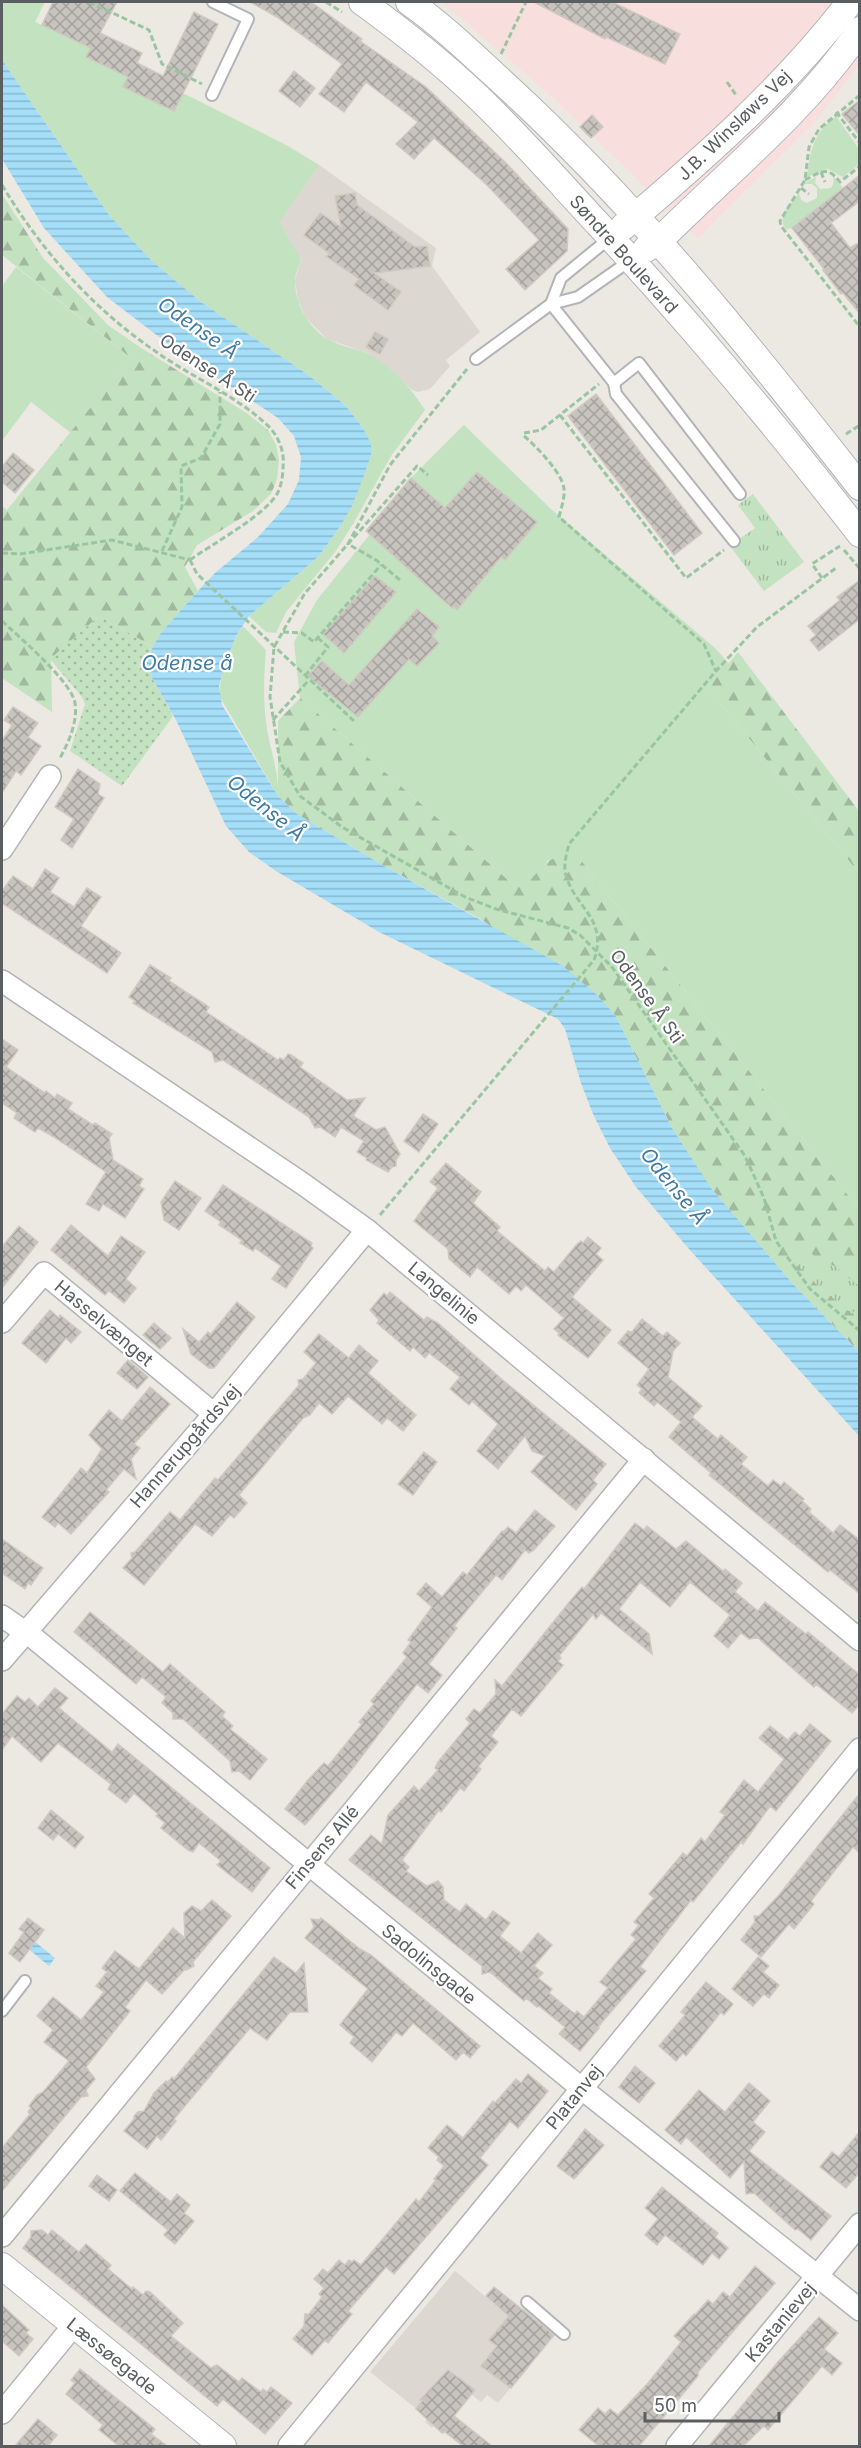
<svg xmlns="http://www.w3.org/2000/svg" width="861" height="2448" viewBox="0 0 861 2448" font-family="Inter,sans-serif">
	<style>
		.education { fill: #dcd7d0 }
		.medical { fill: #f9dede }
		.grass { fill: #c3e2bf }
		.forest { fill: url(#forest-firs) }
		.park { fill: url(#park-tufts) }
		.garden { fill: url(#garden-dots) }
		.water { fill: url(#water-rules) }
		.building { fill: url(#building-cross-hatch); stroke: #d0c9c0; stroke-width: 1.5 }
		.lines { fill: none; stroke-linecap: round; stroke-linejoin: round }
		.service-casing { stroke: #b2b5b8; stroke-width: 14 }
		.minor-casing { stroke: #b2b5b8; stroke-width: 24 }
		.tertiary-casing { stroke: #b2b5b8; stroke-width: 28 }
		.path { stroke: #9ac5a1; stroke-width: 3; stroke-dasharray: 6 3; stroke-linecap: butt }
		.service { stroke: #fff; stroke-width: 10 }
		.minor { stroke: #fff; stroke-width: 21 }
		.tertiary { stroke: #fff; stroke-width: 26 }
		.labels { text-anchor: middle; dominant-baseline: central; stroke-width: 4.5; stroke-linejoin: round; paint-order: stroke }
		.street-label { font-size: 18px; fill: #5a5e61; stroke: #fff }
		.water-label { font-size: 20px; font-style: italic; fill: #417aa1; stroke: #fff }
	</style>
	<defs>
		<pattern id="forest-firs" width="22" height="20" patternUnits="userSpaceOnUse" patternTransform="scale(1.5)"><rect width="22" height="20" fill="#c3e2bf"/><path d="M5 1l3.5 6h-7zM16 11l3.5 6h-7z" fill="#a1ba9f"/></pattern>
		<pattern id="park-tufts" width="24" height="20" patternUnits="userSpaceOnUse" patternTransform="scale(1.5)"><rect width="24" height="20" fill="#c3e2bf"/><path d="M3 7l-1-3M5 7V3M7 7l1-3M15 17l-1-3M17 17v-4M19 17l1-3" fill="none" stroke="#a1ba9f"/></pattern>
		<pattern id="garden-dots" width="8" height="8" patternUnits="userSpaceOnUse" patternTransform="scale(1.5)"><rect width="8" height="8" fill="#c3e2bf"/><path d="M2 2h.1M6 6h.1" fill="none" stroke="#a1ba9f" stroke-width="1.8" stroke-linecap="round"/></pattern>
		<pattern id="water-rules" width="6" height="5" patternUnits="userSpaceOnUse" patternTransform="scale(1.5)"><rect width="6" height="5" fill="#a5def9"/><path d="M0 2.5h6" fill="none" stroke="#89b7cd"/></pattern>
		<pattern id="building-cross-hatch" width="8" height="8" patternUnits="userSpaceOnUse" patternTransform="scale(1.5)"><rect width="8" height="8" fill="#c7c3be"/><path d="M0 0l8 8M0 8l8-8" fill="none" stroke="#a5a29e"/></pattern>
	</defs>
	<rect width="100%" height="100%" fill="#ece8e2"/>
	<g class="education">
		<path d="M319 165 436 248 432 266 480 332 446 360 450 366 430 389 418 392 412 390 382 363 368 353 327 339 306 318 298 300 295 280 301 259 278 222Z"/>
		<path d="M455 2271 511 2318 520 2308 527 2309 556 2332 498 2403 487 2395 481 2402 471 2394 454 2416 469 2429 458 2442 446 2432 442 2433 435 2424 432 2428 425 2422 428 2418 370 2372Z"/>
	</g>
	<path class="medical" d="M442 2H859V65L813 124 698 238 547 92Z"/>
	<g class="grass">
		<path d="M2 2H45L35 22 91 48 86 57 128 77 123 87 174 111 183 93 288 146 319 165 279 222 301 259C299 266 295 274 295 281 295 307 312 334 336 343 347 348 360 349 371 355 393 369 411 388 425 410L391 456 353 524 335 552 286 612 276 633 266 632 249 616 319 556 341 525 363 428 345 405 307 374 201 302 152 261 109 215 2 60Z"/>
		<path d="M836 116 859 149V164L843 177 828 169 807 177C810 151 814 132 836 116Z"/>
		<path d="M828 172H830L843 188 792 228 786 229C776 216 791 204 799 193L801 200 807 203 817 198V188L812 184H805L806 182 816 177 815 183 820 189 831 188C835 183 835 175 828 172Z"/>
		<path d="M16 267 131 358 71 433 31 402 2 441V286Z"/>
		<path d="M464 425 551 509 715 648 729 664 708 688 859 873V1209L580 859 548 860 527 885 515 886 300 698 294 642 317 600 411 483V478Z"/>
		<path d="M243 626 266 650C264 674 263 697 266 722 269 748 279 769 278 796L220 697C219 673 229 645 243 626Z"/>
	</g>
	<g class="forest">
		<path d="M2 194 43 258 108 325 141 348 245 412 268 430 276 445 279 460 277 479 271 494 253 511 197 545 185 567 198 591 160 634 153 647 99 616 51 659 52 712 2 678V506L7 510 131 358 2 255Z"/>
		<path d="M738 652 859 811V873L708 688Z"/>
		<path d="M300 698 515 886 527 884C548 861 546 854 580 859L859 1209V1352L793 1284 711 1188 672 1128 615 1015 482 920 384 866 297 814 278 796V721Z"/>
	</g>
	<g class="park">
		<path d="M753 494 804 562 764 591 730 546 755 528 738 505Z"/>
		<path d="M805 1250 834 1266 859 1286 857 1308 852 1314 818 1286 794 1262Z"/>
	</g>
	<path class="garden" d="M99 616 153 647 147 658 152 678 173 716 122 786 70 751 85 704 82 697 50 659Z"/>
	<g class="water">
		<path d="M2 60 109 215 152 261 201 302 307 374 345 405 363 428 371 444V455L364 475 352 506 341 525 319 556 249 616 236 636 225 663 219 686 222 705 278 796 297 814 384 866 563 966 597 995 615 1015 672 1128 711 1188 793 1284 859 1352V1436L689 1249 636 1187 610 1148 593 1114 581 1083 565 1029 558 1019 379 932 276 871 249 852 226 826 176 720 152 678 147 658 160 634 198 591 215 573 258 537 288 504 299 480 301 457 294 436 278 418 180 353 107 297 44 228 2 159Z"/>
		<path d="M33 1940 55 1958 49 1966 26 1947Z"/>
	</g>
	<g class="building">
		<path d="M53 2H117L100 33 142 53 137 63 163 76 194 12 218 24 174 111 123 87 128 77 86 57 91 48 42 25Z"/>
		<path d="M250 2H311L362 39 360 41 426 87 507 164 568 229 567 251 525 290 506 269 539 240 487 185 434 138 414 159 396 144 418 122 366 82 344 112 319 94 342 64 277 17Z"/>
		<path d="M534 2H612L680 34 665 64 606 37 605 39Z"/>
		<path d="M294 71 315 88 300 107 279 91Z"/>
		<path d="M860 100V136L842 114Z"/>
		<path d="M592 115 603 127 591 138 580 127Z"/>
		<path d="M860 175V201L831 223 850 248 860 242V314L843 293 841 294 823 270 824 269 792 228Z"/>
		<path d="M355 193 357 205 415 247 427 246 430 266 374 273 401 292 388 310 354 285 359 279 326 256 330 254 304 235 320 213 341 227 335 196Z"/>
		<path d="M375 332 388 339 380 354 366 347Z"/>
		<path d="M596 394 702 533 674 555 568 416Z"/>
		<path d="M13 453 34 470 15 493 2 482V467Z"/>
		<path d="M477 472 537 522 505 560 501 557 457 610 454 607 452 608 366 531 411 478 445 508Z"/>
		<path d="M375 576 396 592 344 653 323 634Z"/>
		<path d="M860 580V619L819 651 810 640 816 635 808 626 840 600 837 597Z"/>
		<path d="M417 609 439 627 432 636 439 643 417 666 409 659 358 717 308 676 322 661 349 685Z"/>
		<path d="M13 707 38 723 28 737 41 746 21 775 16 771 2 793V741L12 725 4 720Z"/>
		<path d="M78 769 100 784 98 794 104 798 72 848 61 840 74 819 55 807Z"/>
		<path d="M45 869 59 878 50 892 74 907 87 888 101 897 81 926 121 953 107 973 2 903V891L13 876 33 889Z"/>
		<path d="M150 965 171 978 169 981 209 1007 206 1012 278 1060 280 1058 284 1060 288 1054 291 1055 303 1063 300 1067 347 1100 365 1098 353 1116 376 1130 385 1127 400 1154 396 1160V1166L392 1167 388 1172 366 1160 367 1158 357 1152 364 1141 341 1127 335 1137 320 1127 315 1128 309 1117 223 1060 215 1062 212 1052 133 1003 135 1001 129 997Z"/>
		<path d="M2 1039 18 1050 6 1067 45 1093 46 1091 55 1098 57 1094 72 1103 68 1109 93 1125 95 1123 112 1134 109 1138 113 1160 143 1179 139 1186 144 1189 125 1218 103 1204 99 1211 86 1204 106 1172 54 1137 38 1128 35 1132 14 1118 17 1113 2 1103Z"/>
		<path d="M423 1114 438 1124 419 1152 404 1141Z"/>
		<path d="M446 1163 481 1192 473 1203 500 1227 497 1231 545 1271 548 1267 554 1272 577 1244 581 1241 583 1243 588 1237 601 1248 596 1254 603 1260 572 1297 611 1330 588 1358 558 1335 559 1333 554 1329 564 1318 526 1285 521 1291 516 1286 509 1294 477 1267 470 1277 449 1259 448 1249 414 1221 438 1188 430 1182Z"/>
		<path d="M175 1181 201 1198 179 1230 164 1220 161 1202Z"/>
		<path d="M223 1185 312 1243 311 1246 313 1248 286 1288 272 1279 281 1266 255 1248 253 1251 240 1243 242 1240 219 1225 221 1222 205 1211Z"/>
		<path d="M71 1225 108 1256 121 1236 145 1252 126 1279 136 1288 124 1303 109 1291 105 1295 51 1250Z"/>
		<path d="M19 1226 38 1242 2 1288V1247Z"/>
		<path d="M390 1292 424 1320 427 1317 438 1323 505 1382 606 1464 593 1480 597 1484 576 1510 531 1472 545 1456 532 1451 525 1436 498 1469 477 1451 498 1424 472 1401 469 1405 450 1389 460 1377 429 1353 425 1358 413 1347 410 1351 377 1323 379 1320 370 1310 384 1293 387 1296Z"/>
		<path d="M237 1302 255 1317 214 1368H209L191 1354 183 1329 199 1342 208 1332 211 1334Z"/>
		<path d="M50 1310 59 1318 60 1315 81 1332 71 1343 66 1338 46 1363 22 1343Z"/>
		<path d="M642 1319 663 1336 667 1332 680 1343 673 1351 668 1377 702 1406 692 1417 718 1439 721 1435 747 1457 741 1464 768 1486 773 1480 781 1486 784 1482 804 1499 802 1501 811 1509 809 1512 833 1533 840 1525 860 1540V1594L830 1570 828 1572 709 1475 711 1473 669 1437 681 1422 657 1402 654 1406 639 1393 642 1389 637 1385 649 1369 618 1343 628 1331 632 1332Z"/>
		<path d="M154 1323 171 1338 160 1349 143 1335Z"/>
		<path d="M319 1334 349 1358 359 1345 378 1361 368 1373 416 1415 403 1431 387 1418 382 1424 348 1396 332 1414 319 1403 310 1415 303 1418 239 1495 247 1503 234 1518 230 1515 212 1536 195 1524 144 1585 123 1568 132 1558 131 1553 135 1552 170 1512 180 1520 215 1478 218 1480 299 1385 298 1380 303 1379 316 1363 304 1352Z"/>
		<path d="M128 1360 148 1377 137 1389 117 1373Z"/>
		<path d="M150 1387 170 1404 134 1444 140 1448 131 1459 136 1479 124 1469 106 1490 109 1492 71 1534 58 1523 55 1527 42 1517 81 1468 87 1473 102 1449 89 1435 109 1410 122 1421Z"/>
		<path d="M424 1452 437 1462 413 1495 398 1484Z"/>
		<path d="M535 1510 555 1526 534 1550 529 1553 525 1550 502 1580 496 1575 454 1626 457 1628 429 1664 442 1675 428 1693 417 1684 346 1777 305 1825 285 1809 308 1780 324 1763 328 1766 362 1724 359 1722 374 1704 371 1701 407 1657 403 1653 411 1642 408 1640 432 1607 417 1594 426 1583 442 1597 463 1572 467 1575 502 1531 503 1532 508 1527 516 1533Z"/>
		<path d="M635 1523 644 1530 647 1526 676 1549 686 1541 723 1571 725 1569 742 1583 735 1592 758 1611 765 1602 806 1634 808 1632 860 1675V1704L852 1713 816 1684 814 1687 758 1638 749 1639 741 1633 728 1648 714 1636 730 1615 690 1582 670 1607 640 1582 619 1609 649 1634 652 1654 601 1613 596 1619 593 1614 559 1656 561 1658 558 1661 563 1665 521 1716 512 1709 491 1736 498 1742 478 1767 481 1769 464 1791 460 1788 441 1812 439 1810 402 1860 409 1867 406 1871 427 1886 438 1881 443 1887 444 1900 460 1912 466 1904 486 1920 493 1911 510 1923 500 1936 521 1953 538 1933 552 1945 534 1966 543 1973 538 1978 552 1989 549 1993 575 2014 577 2011 584 2017 608 1988 600 1982 636 1939 631 1935 639 1925 634 1922 654 1898 649 1894 683 1853 687 1856 701 1838 705 1842 725 1815 720 1812 744 1780 758 1792 784 1759 759 1738 770 1726 788 1740 795 1732 800 1736 810 1724 831 1741 776 1811 770 1806 743 1844 741 1842 693 1902 691 1900 640 1967 646 1971 598 2027 599 2028 580 2051 559 2034 565 2027 539 2006 537 2007 526 1998 524 2001 490 1972 482 1974V1966L349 1860 371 1835 382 1844 388 1815 414 1786 419 1791 438 1770 435 1768 438 1762 470 1723 466 1719 474 1709 480 1713 496 1694 495 1680 502 1686 571 1600 582 1587 584 1589Z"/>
		<path d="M2 1539 43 1568 31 1585 28 1583 25 1589 2 1573Z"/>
		<path d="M90 1612 163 1672 170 1664 225 1712 222 1716 233 1726 230 1729 267 1759 250 1780 239 1771 232 1772 230 1761 183 1719H173V1713L162 1703 166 1697 142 1677 136 1684 74 1632Z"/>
		<path d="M55 1688 68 1698 59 1708 112 1752 118 1744 270 1868 252 1892 217 1865 221 1861 199 1843 193 1852 188 1850 161 1828 165 1823 156 1816 158 1814 134 1793 126 1803 108 1789 111 1784 58 1743 41 1762 12 1736 2 1750V1714L17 1696 25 1702 29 1698 38 1707Z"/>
		<path d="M860 1793V1853L853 1847 811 1901 814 1904 794 1929 789 1924 761 1957 741 1940 755 1922 754 1916H759L779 1895Z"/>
		<path d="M51 1810 84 1837 75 1848 58 1834 53 1840 38 1828Z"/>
		<path d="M212 1900 231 1916 193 1962 194 1966 186 1970V1968L162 1994 146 1980 125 2007 130 2011 86 2067 95 2079 86 2090 88 2096 81 2097 2 2191V2148L30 2114 28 2112 31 2108 29 2106 37 2095 43 2092 69 2061 44 2042 53 2030 37 2016 53 1997 81 2020 104 1992 96 1986 107 1972 102 1968 115 1951 139 1969 173 1928 185 1938 184 1913 192 1906 201 1911Z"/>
		<path d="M28 1918 44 1930 20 1962 9 1953 24 1932 19 1929Z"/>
		<path d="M321 1918 360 1949 371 1955 480 2046 470 2058 463 2052 456 2060 413 2023 402 2036 396 2032 372 2062 350 2043 354 2037 340 2025 368 1989 305 1938 314 1927 311 1919 319 1920Z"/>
		<path d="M274 1957 296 1973 304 1963 308 2012H290L267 2040 250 2028 174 2119 176 2121 161 2140 157 2136 147 2149 124 2131 134 2119V2116L138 2112 144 2111 154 2093 166 2081 168 2082 172 2077 174 2079Z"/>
		<path d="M758 1957 769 1966 763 1972 779 1985 769 1998 764 1994 753 2006 732 1989Z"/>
		<path d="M706 1982 733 2004 724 2015 721 2012 686 2056 683 2053 676 2061 659 2046 685 2015 681 2012Z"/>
		<path d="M635 2066 655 2083 639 2103 619 2087Z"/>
		<path d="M528 2074 548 2091 518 2128 510 2121 480 2158 488 2165 394 2274 386 2267 348 2311 352 2314 328 2343 325 2340 312 2355 293 2339 304 2326 305 2314H309L322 2297 319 2294 324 2288 314 2279 323 2269 328 2273 339 2260 345 2265 349 2260 352 2262 354 2260 361 2265 416 2199 419 2202 436 2180 434 2179 444 2166 437 2160 439 2157 428 2148 447 2125 463 2138 493 2101 495 2103 516 2079 521 2083Z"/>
		<path d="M749 2083 770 2101 753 2122 765 2132 749 2151 831 2216 811 2240 798 2229 795 2230 754 2193 746 2194 744 2161 730 2178 686 2137 681 2144 665 2130 699 2090 725 2112Z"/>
		<path d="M585 2129 604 2145 574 2179 557 2166Z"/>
		<path d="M860 2131V2172L846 2188 820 2167 832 2152 839 2157Z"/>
		<path d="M135 2173 171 2202 177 2194 190 2205 184 2213 194 2221 175 2244 164 2235 168 2230 120 2191Z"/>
		<path d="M97 2175 117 2190 109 2201 89 2186Z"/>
		<path d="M662 2187 718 2233 715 2237 728 2248 719 2259 712 2253 703 2265 665 2235 657 2245 645 2235 658 2219 645 2208Z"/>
		<path d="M42 2230 48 2235 52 2230 79 2252 86 2244 111 2265 108 2269 132 2289 133 2287 143 2295 146 2291 150 2292 183 2323 171 2336 211 2368 217 2365 239 2382 242 2378 261 2392 263 2389 267 2392 271 2387 292 2403 265 2434 223 2399 217 2406 23 2248 31 2237V2231Z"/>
		<path d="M755 2266 775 2283 698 2372V2376L639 2446H599L579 2430 598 2408 605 2414 610 2409 618 2415 648 2383 681 2342 674 2336 694 2314 695 2315 708 2300 713 2304 723 2292 730 2297Z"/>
		<path d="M494 2287 554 2335 511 2388 481 2366 497 2346 489 2340 509 2316 486 2296Z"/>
		<path d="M2 2305 29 2330 26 2333 33 2339 19 2356 2 2341Z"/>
		<path d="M819 2317 838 2333 824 2349 842 2363 832 2375 822 2366 768 2430 764 2426 743 2446H709L777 2363Z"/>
		<path d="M80 2369 155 2429 151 2434 167 2446H119L99 2430 103 2425 66 2394 75 2383 71 2380Z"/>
		<path d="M448 2370 475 2390 454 2416 492 2446H463L445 2432 442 2433 416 2409 422 2401 420 2400Z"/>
		<path d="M38 2419 57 2435 48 2446H15Z"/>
	</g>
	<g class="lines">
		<defs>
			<g id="service">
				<path d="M212 95 248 19 213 2"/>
				<path d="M551 304 614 383 616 394 734 541"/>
				<path d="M551 304 561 278 611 237"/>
				<path d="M476 359 551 304 578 297 631 260"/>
				<path d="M614 383 639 363 740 494"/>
				<path d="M2 2011 25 1981"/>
				<path d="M527 2302 564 2334"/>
			</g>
			<g id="minor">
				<path d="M2 849 50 776"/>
				<path d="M2 981 303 1184 367 1230 860 1640"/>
				<path d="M2 1322 44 1273 214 1414"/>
				<path d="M2 1616 35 1639 581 2088 860 2310"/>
				<path d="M2 1660 214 1414 367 1230"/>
				<path d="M2 2236 644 1459"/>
				<path d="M2 2413 74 2325"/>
				<path d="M289 2446 860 1749"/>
				<path d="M677 2446 860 2224"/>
			</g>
			<g id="tertiary">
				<path d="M362 2C402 31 441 62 477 96 520 137 559 182 599 225 691 324 777 427 860 534"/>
				<path d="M409 2C446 28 479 61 512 91 642 211 751 348 860 487"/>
				<path d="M623 227C704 158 785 87 850 2"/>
				<path d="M646 249 660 240C728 172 805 111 860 30"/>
				<path d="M2 2266 223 2446"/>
			</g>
		</defs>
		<use href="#service" class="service-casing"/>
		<use href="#minor" class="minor-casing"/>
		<use href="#tertiary" class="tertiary-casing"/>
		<g class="path">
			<path d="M89 2 149 30 162 64 202 84"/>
			<path d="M326 2 342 12"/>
			<path d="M501 54 526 2"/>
			<path d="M727 82 736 95"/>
			<path d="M860 95 819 129 809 147 805 180 780 221 781 226 860 327"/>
			<path d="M836 112 860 143"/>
			<path d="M821 172 825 182"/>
			<path d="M805 180C821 172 827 165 840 182L860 166"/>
			<path d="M2 185C41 250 92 308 155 351 190 376 233 394 265 423 278 434 285 451 283 467 283 476 281 487 277 494 264 516 212 544 190 560"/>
			<path d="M801 188 809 194"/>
			<path d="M467 369 390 465 348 544 305 593 274 647 270 697 280 762 300 796 342 827 465 897 496 909 568 928 580 935 612 967 745 1156 764 1198 776 1241 810 1289 860 1331"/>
			<path d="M560 415 686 578 724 550"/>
			<path d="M524 433 541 430 599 384"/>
			<path d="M846 434 860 425"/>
			<path d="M524 436C536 446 563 474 564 489 565 497 561 509 559 517L704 644 716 671"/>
			<path d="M844 550 860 569"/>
			<path d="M162 551 182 507 181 466 201 458 220 424V392"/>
			<path d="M2 553 20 554 112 540 190 560"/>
			<path d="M190 560 197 574 354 721"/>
			<path d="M822 578 812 564 840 546"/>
			<path d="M400 580 376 560 348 544 417 466 428 475"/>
			<path d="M2 621C18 636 72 682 75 703 78 723 68 743 59 760"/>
			<path d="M283 632 302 633 314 642 381 565"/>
			<path d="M305 676 328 647 318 638"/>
			<path d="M273 720 309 680"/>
			<path d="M380 1215 594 960C609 917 572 907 565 871 564 862 567 852 569 844L716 671 757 627 836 568"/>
		</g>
		<use href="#service" class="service"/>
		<use href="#minor" class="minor"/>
		<use href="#tertiary" class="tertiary"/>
	</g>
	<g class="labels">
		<g class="street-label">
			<text transform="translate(734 125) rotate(-44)">J.B. Winsløws Vej</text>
			<text transform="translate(624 254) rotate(48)">Søndre Boulevard</text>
			<text transform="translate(208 368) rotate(33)">Odense Å Sti</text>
			<text transform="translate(647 996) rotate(54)">Odense Å Sti</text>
			<text transform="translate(444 1293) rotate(40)">Langelinie</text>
			<text transform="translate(104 1323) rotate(40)">Hasselvænget</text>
			<text transform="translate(185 1446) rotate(-49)">Hannerupgårdsvej</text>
			<text transform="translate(322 1847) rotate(-50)">Finsens Allé</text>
			<text transform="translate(429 1964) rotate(39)">Sadolinsgade</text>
			<text transform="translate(574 2097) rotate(-51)">Platanvej</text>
			<text transform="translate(780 2322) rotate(-50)">Kastanievej</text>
			<text transform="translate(112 2356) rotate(39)">Læssøegade</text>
		</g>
		<g class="water-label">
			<text transform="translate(198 328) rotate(35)">Odense Å</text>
			<text x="187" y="663">Odense å</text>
			<text transform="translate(266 808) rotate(39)">Odense Å</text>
			<text transform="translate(674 1186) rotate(51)">Odense Å</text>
		</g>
	</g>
	<rect width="861" height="2448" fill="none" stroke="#5a5e61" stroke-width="6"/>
	<path d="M645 2412v9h134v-9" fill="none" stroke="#5a5e61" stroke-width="3"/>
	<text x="654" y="2412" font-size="18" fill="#5a5e61" stroke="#ffffff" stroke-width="4.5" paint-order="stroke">50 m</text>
</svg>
